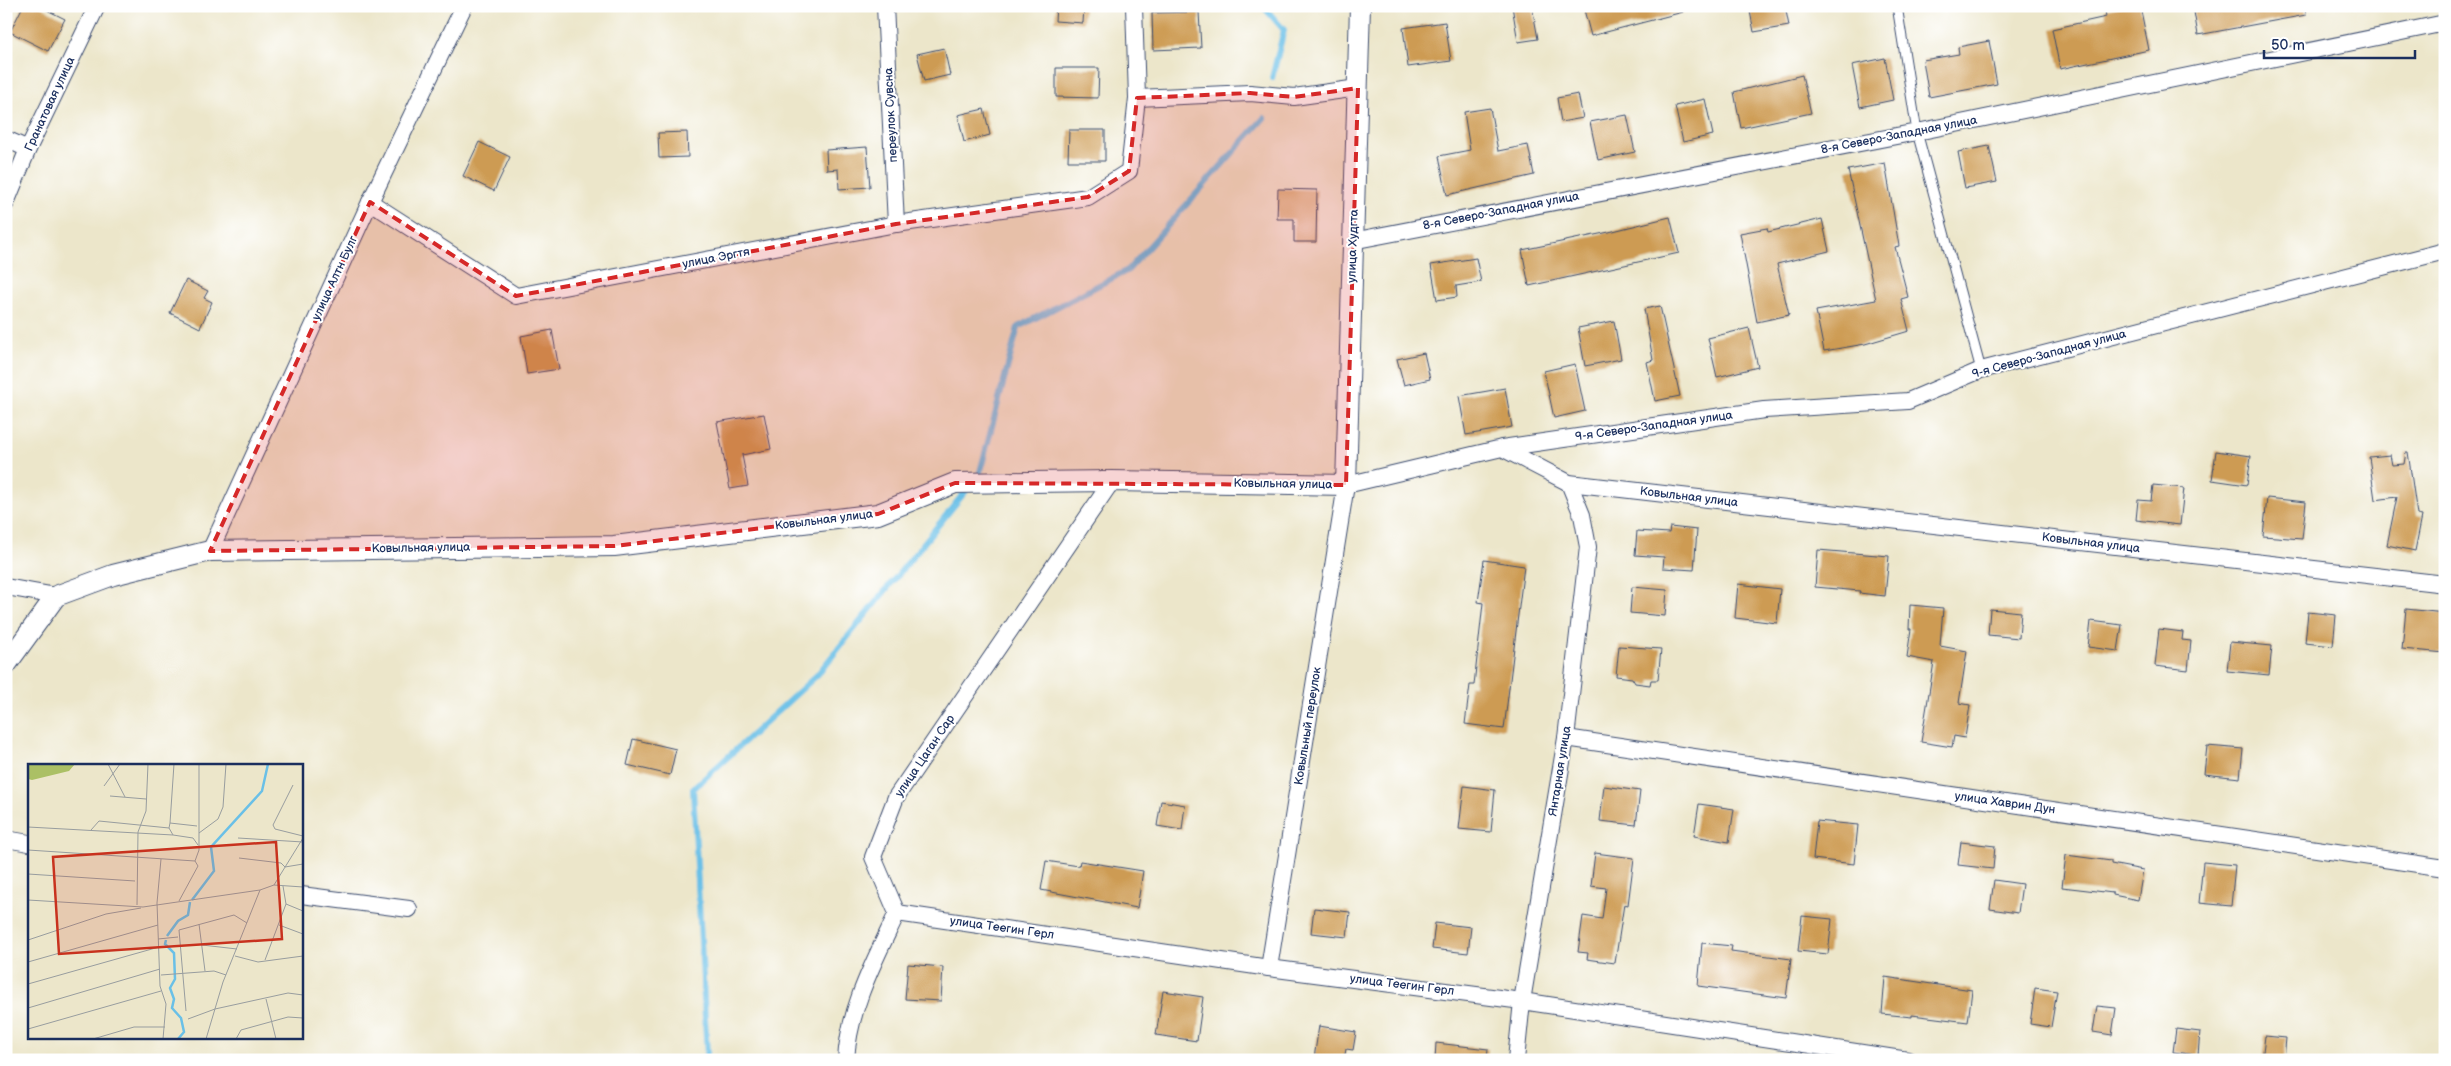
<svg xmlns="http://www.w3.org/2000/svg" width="2451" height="1066" viewBox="0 0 2451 1066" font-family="'Balsamiq Sans',sans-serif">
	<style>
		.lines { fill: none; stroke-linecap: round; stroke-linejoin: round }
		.stream { stroke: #6ac0e7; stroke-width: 6 }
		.building { fill: #cd9b52 }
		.service-casing { stroke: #3a4a6e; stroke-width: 11 }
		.minor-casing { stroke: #3a4a6e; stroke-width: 18 }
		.tertiary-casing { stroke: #3a4a6e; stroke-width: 22 }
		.service { stroke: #fff; stroke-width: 9 }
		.minor { stroke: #fff; stroke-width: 16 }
		.tertiary { stroke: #fff; stroke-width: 20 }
		.marked { fill: #d62828; fill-opacity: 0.2; stroke: #d62828; stroke-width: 4; stroke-dasharray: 10 6; stroke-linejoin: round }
		.labels { text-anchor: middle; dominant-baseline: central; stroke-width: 4; stroke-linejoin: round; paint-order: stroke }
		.street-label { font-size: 12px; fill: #1b2f5e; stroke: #fff }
		.inset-river { fill: none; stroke: #6ac0e7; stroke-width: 2.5 }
		.inset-road { fill: none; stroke: #989d9f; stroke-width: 1 }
		.view { fill: #c8321e; fill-opacity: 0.15; stroke: #c8321e; stroke-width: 2.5 }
		.inset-edge { fill: none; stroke: #1b2f5e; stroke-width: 2.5 }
	</style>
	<rect width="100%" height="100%" fill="#fff"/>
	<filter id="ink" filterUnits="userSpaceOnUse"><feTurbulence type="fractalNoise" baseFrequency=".02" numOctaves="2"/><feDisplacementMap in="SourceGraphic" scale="10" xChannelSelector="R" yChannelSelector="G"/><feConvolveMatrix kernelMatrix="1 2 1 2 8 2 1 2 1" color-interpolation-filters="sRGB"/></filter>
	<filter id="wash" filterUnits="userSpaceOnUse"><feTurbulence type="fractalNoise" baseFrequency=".0096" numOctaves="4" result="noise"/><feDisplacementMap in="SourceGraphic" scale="20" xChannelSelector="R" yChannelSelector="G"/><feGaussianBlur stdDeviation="1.12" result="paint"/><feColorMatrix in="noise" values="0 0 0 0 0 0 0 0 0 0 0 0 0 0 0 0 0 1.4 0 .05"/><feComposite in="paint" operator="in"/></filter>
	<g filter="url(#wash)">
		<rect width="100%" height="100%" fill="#ece6ca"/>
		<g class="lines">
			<g class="stream">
				<path d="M1263 6 1284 30 1272 78"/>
				<path d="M979 476 1018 327 1128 270 1264 118"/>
				<path d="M703 1060 707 1055 693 789 817 675 965 492"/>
			</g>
		</g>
		<g id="blocks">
			<g class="building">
				<path d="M23 6H39L65 19 48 51 10 32Z"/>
				<path d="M1056 6H1084L1083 23 1055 21Z"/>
				<path d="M1512 6H1532L1538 39 1518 42Z"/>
				<path d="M1583 6H1682L1683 12 1591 36Z"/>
				<path d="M1749 6H1785L1789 26 1754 32Z"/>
				<path d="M2124 6H2140L2149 50 2060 69 2052 29 2106 17 2105 10Z"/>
				<path d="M2193 6H2305L2306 15 2198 35Z"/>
				<path d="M1199 12 1201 48 1153 50 1152 13Z"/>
				<path d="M1445 22 1451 61 1408 67 1403 28Z"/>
				<path d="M1989 41 1997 84 1929 97 1923 60 1959 54 1958 47Z"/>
				<path d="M944 48 950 75 924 81 917 54Z"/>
				<path d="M1885 58 1893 100 1860 107 1852 65Z"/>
				<path d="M1056 68H1099L1098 98 1056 97Z"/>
				<path d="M1802 75 1811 113 1741 128 1734 92Z"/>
				<path d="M1578 94 1583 118 1561 122 1557 98Z"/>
				<path d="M1705 99 1713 135 1683 142 1675 106Z"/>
				<path d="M1490 108 1498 151 1528 145 1534 175 1447 195 1439 156 1470 150 1464 112Z"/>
				<path d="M984 109 990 135 964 142 958 115Z"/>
				<path d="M1627 115 1635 152 1598 160 1590 122Z"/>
				<path d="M1069 130H1105V161H1068Z"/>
				<path d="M687 132 688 157 659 158 658 133Z"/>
				<path d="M479 142 510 157 494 191 463 176Z"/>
				<path d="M1989 146 1997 182 1965 188 1958 152Z"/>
				<path d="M867 147 870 187 839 189 838 169 827 170 826 150Z"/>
				<path d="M1885 163 1899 246 1895 247 1908 297 1901 299 1909 331 1865 344 1824 351 1816 311 1876 300 1848 170Z"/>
				<path d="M1278 189 1317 190 1316 242H1294V219H1277Z"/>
				<path d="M1670 217 1679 253 1529 286 1522 250 1609 232Z"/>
				<path d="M1822 219 1829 251 1777 264 1789 315 1757 322 1740 233 1767 228 1768 232Z"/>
				<path d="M1476 258 1481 282 1456 286 1457 297 1437 300 1431 265Z"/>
				<path d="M186 280 208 291 204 298 212 302 200 328 170 313Z"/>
				<path d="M1660 306 1680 396 1655 401 1647 362 1653 360 1644 309Z"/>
				<path d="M1614 321 1621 359 1585 366 1578 328Z"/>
				<path d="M1749 328 1758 367 1717 377 1708 338Z"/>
				<path d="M552 330 559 369 527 374 521 336Z"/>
				<path d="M1424 353 1430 379 1404 385 1397 359Z"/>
				<path d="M1575 364 1585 411 1554 418 1544 371Z"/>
				<path d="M1505 388 1512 427 1466 435 1459 396Z"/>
				<path d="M764 414 771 449 742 455 748 486 730 489 717 422Z"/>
				<path d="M2216 451 2251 456 2247 485 2212 480Z"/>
				<path d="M2406 452H2408L2417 515 2422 516 2415 551 2387 545 2397 497 2375 500 2369 457 2390 455 2392 465 2404 464Z"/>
				<path d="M2153 485 2184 488 2180 525 2136 520 2138 500 2151 501Z"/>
				<path d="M2267 498 2306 502 2302 539 2263 536Z"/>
				<path d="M1670 527 1697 530 1694 570 1663 568 1664 557 1635 555 1637 531 1669 533Z"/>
				<path d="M1818 550 1889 556 1885 596 1859 593 1860 591 1815 587Z"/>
				<path d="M1484 560 1524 566 1504 729 1465 724 1470 685H1474L1483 603 1478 602Z"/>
				<path d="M1738 584 1780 589 1777 623 1735 618Z"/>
				<path d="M1632 587 1667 590 1665 616 1630 613Z"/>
				<path d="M1910 605 1943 608 1940 646 1967 651 1959 703 1970 705 1965 738 1954 736 1952 747 1921 742 1934 662 1907 657 1911 629H1909Z"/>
				<path d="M1990 609 2021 612 2019 638 1988 635Z"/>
				<path d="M2406 609 2445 613V653L2402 649Z"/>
				<path d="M2308 612 2336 615 2333 646 2305 643Z"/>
				<path d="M2091 621 2122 625 2118 651 2088 647Z"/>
				<path d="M2159 629 2183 632 2182 640 2191 641 2188 670 2155 666Z"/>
				<path d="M2230 642 2272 646 2269 675 2227 671Z"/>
				<path d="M1619 646 1661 649 1658 680H1651L1650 685 1635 683 1632 678 1616 676Z"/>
				<path d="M633 739 676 749 670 775 627 765Z"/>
				<path d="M2207 746 2243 749 2240 778 2204 774Z"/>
				<path d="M1464 786 1495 790 1491 832 1459 829Z"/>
				<path d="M1604 786 1640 791 1636 825 1600 821Z"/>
				<path d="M1161 801 1185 805 1182 830 1157 826Z"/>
				<path d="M1699 804 1734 809 1729 842 1694 836Z"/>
				<path d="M1817 821 1858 825 1854 864 1813 859Z"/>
				<path d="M1961 842 1995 846 1993 869 1958 865Z"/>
				<path d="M1595 853 1634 858 1628 905 1624 904 1615 963 1587 959 1588 953 1578 952 1583 916 1602 919 1606 888 1591 886Z"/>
				<path d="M2066 855 2111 861V864L2143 870 2138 900 2113 895V893L2062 887Z"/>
				<path d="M1046 861 1079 866 1080 861 1143 871 1137 908 1041 890Z"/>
				<path d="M2203 862 2235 865 2231 906 2199 903Z"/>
				<path d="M1994 880 2022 884 2018 913 1990 909Z"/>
				<path d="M1314 908 1350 912 1347 937 1311 933Z"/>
				<path d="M1802 916 1832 919 1828 954 1798 951Z"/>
				<path d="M1435 923 1471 927 1468 953 1432 949Z"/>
				<path d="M1702 943 1732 946 1731 951 1791 959 1786 998 1698 986Z"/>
				<path d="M908 964 943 967 941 1001 905 999Z"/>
				<path d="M1885 977 1972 990 1968 1022 1912 1015V1017L1882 1014Z"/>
				<path d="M2035 988 2057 991 2051 1027 2030 1024Z"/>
				<path d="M1163 991 1203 997 1197 1041 1156 1035Z"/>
				<path d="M2097 1006 2116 1008 2112 1035 2093 1032Z"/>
				<path d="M1319 1026 1356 1032 1353 1050 1346 1049 1344 1060 1314 1058Z"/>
				<path d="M2176 1029 2200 1032 2198 1055 2173 1052Z"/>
				<path d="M2265 1036 2286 1038 2284 1060H2262Z"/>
				<path d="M1436 1043 1488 1049 1487 1060H1435Z"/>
			</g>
		</g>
	</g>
	<g filter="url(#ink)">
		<use href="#blocks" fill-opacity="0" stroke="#3a4a6e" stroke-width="1"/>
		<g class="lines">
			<defs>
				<path id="service" d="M1897 6 1917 132 1981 370"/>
				<g id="minor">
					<path d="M885 6 896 224"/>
					<path d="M1137 98 1250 93 1294 97 1358 88"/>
					<path d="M6 139 28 149"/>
					<path d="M370 202 516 296 896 224 1088 197 1129 171 1137 98 1134 6"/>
					<path d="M6 203 28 149 97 6"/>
					<path d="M1352 241 1917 132 2445 23"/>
					<path d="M1502 448 1764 410 1908 401 1981 370 2445 251"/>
					<path d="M210 551 370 202 464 6"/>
					<path d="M6 587 56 596"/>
					<path d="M1566 738 2445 868"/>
					<path d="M6 839 29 843"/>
					<path d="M301 895 409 909"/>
					<path d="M897 913 1269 968 1522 1001 1908 1060"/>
					<path d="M1269 968 1346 485 1502 448 1569 483 2445 584"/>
					<path d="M846 1060C849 1007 875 960 897 913L873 857 896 797 1112 481"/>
					<path d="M1516 1060 1522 1001 1566 738 1588 547 1582 515 1569 483"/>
				</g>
				<path id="tertiary" d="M6 665 56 596 113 575 210 551 614 546 878 514 955 483 1112 481 1346 485 1360 6"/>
			</defs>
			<use href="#service" class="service-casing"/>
			<use href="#minor" class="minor-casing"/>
			<use href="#tertiary" class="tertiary-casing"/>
			<use href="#service" class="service"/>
			<use href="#minor" class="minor"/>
			<use href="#tertiary" class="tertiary"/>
		</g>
	</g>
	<path class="marked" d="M1358 88 1346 485 955 483 878 514 614 546 210 551 370 202 516 296 896 224 1088 197 1129 171 1137 98 1250 93 1294 97Z"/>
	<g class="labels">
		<g class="street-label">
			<text transform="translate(50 104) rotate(-65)">Гранатовая улица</text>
			<text transform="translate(891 115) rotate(-93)">переулок Сувсна</text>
			<text transform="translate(1899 135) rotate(-11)">8-я Северо-Западная улица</text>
			<text transform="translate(1501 211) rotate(-11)">8-я Северо-Западная улица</text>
			<text transform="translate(1353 246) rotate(-88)">улица Худгта</text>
			<text transform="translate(716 258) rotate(-11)">улица Эргтя</text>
			<text transform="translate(335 278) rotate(-65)">улица Алтн Булг</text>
			<text transform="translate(2049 354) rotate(-15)">9-я Северо-Западная улица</text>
			<text transform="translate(1654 426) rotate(-8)">9-я Северо-Западная улица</text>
			<text transform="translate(1283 484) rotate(1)">Ковыльная улица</text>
			<text transform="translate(1689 497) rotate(7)">Ковыльная улица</text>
			<text transform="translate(824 520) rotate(-7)">Ковыльная улица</text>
			<text transform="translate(2091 543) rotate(7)">Ковыльная улица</text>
			<text transform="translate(421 548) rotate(-1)">Ковыльная улица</text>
			<text transform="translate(1308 726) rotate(-81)">Ковыльный переулок</text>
			<text transform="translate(925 756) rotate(-56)">улица Цаган Сар</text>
			<text transform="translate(1560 771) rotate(-81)">Янтарная улица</text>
			<text transform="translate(2005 803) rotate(8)">улица Хаврин Дун</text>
			<text transform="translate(1002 928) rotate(8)">улица Теегин Герл</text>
			<text transform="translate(1402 985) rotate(7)">улица Теегин Герл</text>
		</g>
	</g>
	<g transform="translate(28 764)">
		<rect width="275" height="275" fill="#ece6ca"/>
		<path d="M0 0H47L41 7 4 16 0 15Z" fill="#abc065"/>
		<path class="inset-river" d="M164 136 186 107 183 83 234 27 240 0M139 172 150 157 160 151 162 138M138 176 137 180 146 189 147 215 142 224 146 235 144 244 153 254 156 268 150 275"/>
		<path class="inset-road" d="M80 0 97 33M265 21 245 61 247 65 275 72M76 22 92 0M82 32 118 35M142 59 146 0M0 63 145 71M141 64 145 71 165 74 170 81M63 66 71 57 141 64 142 59 169 62M171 69 190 55 195 43 198 0M210 74 275 78M0 86 167 97M211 94 253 99 257 103 275 100M133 95 129 139 132 222 138 240 135 275M0 110 107 117M246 121 275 123M0 136 115 143 232 126 246 121 275 74M151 137 170 102 167 97 171 86V0M258 140 275 147M109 141 110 68 118 47 120 0M171 160 177 207M251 161 275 170M130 175 150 173M0 176 78 150 113 144M174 181 209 185M207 192 230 198 275 192M237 196 258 140 255 122M0 198 130 161M133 211 186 207 198 211M0 220 131 183M238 235 248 275M0 244 132 205M158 247 151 166 206 151 219 159M160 255 187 245 260 229 275 231M0 265 133 227M65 275 106 263H137M178 275 195 218 232 126M208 275 213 266 260 253 275 254"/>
		<path class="view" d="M248 78 254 175 31 190 25 93Z"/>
		<rect width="275" height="275" class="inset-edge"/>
	</g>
	<rect width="2451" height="1066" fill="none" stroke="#fff" stroke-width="25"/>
	<path d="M2264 50v8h151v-8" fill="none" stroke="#1b2f5e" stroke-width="2.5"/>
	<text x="2271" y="50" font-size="15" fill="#1b2f5e" stroke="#ffffff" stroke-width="4" paint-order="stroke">50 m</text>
</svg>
